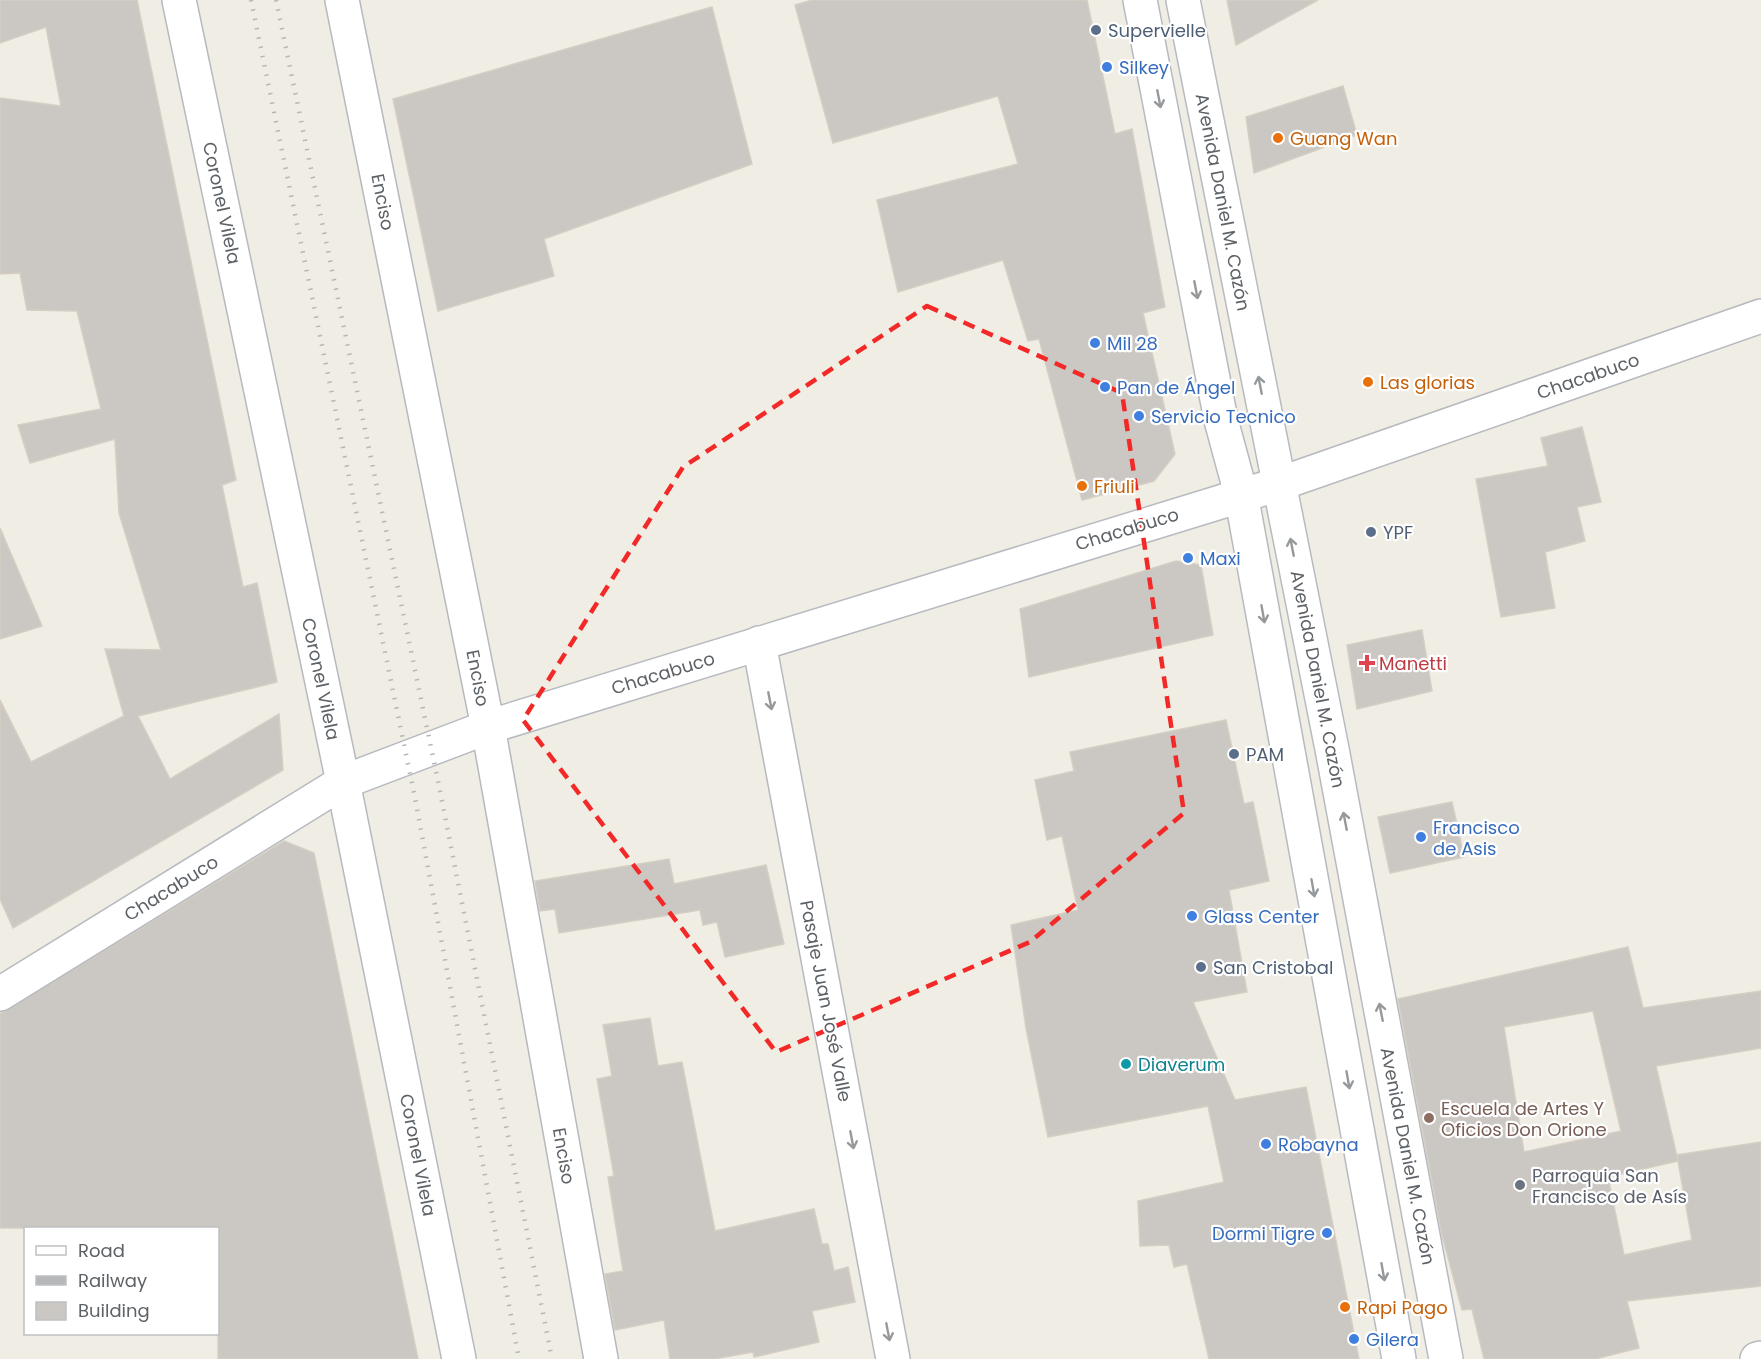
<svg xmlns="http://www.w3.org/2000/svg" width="1761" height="1359" viewBox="0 0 1761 1359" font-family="Poppins,sans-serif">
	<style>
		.building { fill: #cbc7c2; stroke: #d5cec3; stroke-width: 1.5; fill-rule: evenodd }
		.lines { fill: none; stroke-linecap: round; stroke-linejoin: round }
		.street-casing { stroke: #b6b9bd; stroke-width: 36 }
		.secondary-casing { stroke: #b7bbc0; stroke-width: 36 }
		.street { stroke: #fff; stroke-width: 33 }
		.secondary { stroke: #fff; stroke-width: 33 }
		.rail { stroke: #b6b7b8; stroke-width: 4.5; stroke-dasharray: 1.5 8; stroke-linecap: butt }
		.oneway { stroke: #96999c }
		.marked { fill: none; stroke: #f32928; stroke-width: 4.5; stroke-dasharray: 12 8; stroke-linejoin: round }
		.service-dot { fill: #5c6f8a; stroke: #fff; stroke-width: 2 }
		.shop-dot { fill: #3f7fe0; stroke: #fff; stroke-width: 2 }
		.food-dot { fill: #e8710a; stroke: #fff; stroke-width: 2 }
		.health-dot { fill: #e0444e; stroke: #fff; stroke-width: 2 }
		.culture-dot { fill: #0f9aa8; stroke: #fff; stroke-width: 2 }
		.education-dot { fill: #8d6e63; stroke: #fff; stroke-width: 2 }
		.worship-dot { fill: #6b7280; stroke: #fff; stroke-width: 2 }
		.labels { text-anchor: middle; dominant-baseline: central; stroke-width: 4.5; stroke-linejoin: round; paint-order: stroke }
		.service-label { font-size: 18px; fill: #4e5e75; stroke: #fff; text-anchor: start }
		.shop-label { font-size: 18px; fill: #366cbe; stroke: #fff; text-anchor: start }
		.food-label { font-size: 18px; fill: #c56008; stroke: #fff; text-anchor: start }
		.street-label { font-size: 18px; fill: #5d6267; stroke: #fff }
		.health-label { font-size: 18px; fill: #be3a42; stroke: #fff; text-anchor: start }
		.culture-label { font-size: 18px; fill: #0d838f; stroke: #fff; text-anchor: start }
		.education-label { font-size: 18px; fill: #785e54; stroke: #fff; text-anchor: start }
		.worship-label { font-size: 18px; fill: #5b616d; stroke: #fff; text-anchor: start }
	</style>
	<rect width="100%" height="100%" fill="#f0ede5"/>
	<g class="building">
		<path d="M0 0H137L236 480 222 485 243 587 257 583 277 682 138 716 170 779 279 714 283 770 13 928 0 899V700L31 762 124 716 105 649 161 650 119 513 115 439 30 463 18 425 101 409 77 311 27 310 20 273 0 274V98L61 106 46 27 0 43Z"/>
		<path d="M812 0H1087L1115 134 1132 129 1165 307 1143 313 1175 454 1154 481 1082 500 1039 339 1028 341 1003 260 898 292 877 200 1018 164 998 96 833 143 795 5Z"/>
		<path d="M1227 0H1318L1236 45Z"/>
		<path d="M712 7 752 164 544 239 554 276 438 311 393 99Z"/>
		<path d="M1343 86 1357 135 1254 173 1246 117Z"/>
		<path d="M1582 427 1601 502 1577 507 1585 541 1545 552 1555 608 1501 617 1476 479 1548 466 1541 438Z"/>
		<path d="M0 528 42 626 0 639Z"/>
		<path d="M1176 561 1201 565 1213 635 1029 677 1020 609Z"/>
		<path d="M1422 630 1432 691 1357 709 1347 645Z"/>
		<path d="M1226 720 1244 804 1253 802 1269 881 1229 890 1247 992 1193 1002 1235 1100 1306 1087 1359 1359H1209L1187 1264 1174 1267 1169 1245 1140 1246 1138 1201 1224 1182 1208 1106 1048 1137 1026 1028 1011 925 1078 910 1062 836 1047 840 1035 780 1074 771 1070 752Z"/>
		<path d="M1452 802 1464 857 1390 873 1378 817Z"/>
		<path d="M284 841 314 853 418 1359H218V1228H0V1014Z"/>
		<path d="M669 859 674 884 766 865 784 944 725 957 717 922 703 925 700 910 559 933 555 909 540 911 535 881Z"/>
		<path d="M1628 947 1643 1008 1761 991V1048L1656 1066 1678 1161 1677 1155 1761 1142V1286L1627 1301 1639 1348 1595 1359H1484L1472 1309 1462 1310 1442 1235 1398 999ZM1593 1011 1621 1131 1524 1152 1504 1027ZM1678 1161 1692 1240 1624 1255 1608 1177Z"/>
		<path d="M650 1018 658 1066 682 1062 715 1231 814 1209 822 1244H828L834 1271 848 1267 855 1302 812 1311 819 1342 754 1357 753 1352 714 1359H670L664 1320 615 1330 605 1274 623 1271 608 1177 614 1176 597 1079 612 1076 603 1025Z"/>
	</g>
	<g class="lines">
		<defs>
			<g id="street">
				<path d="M179 0 343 782 459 1359"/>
				<path d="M342 0 488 727 601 1359"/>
				<path d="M1279 484 1761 316"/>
				<path d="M759 643 893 1359"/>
				<path d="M1757 1359 1761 1358"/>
			</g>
			<g id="secondary">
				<path d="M1140 0 1221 420 1241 494 1399 1359"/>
				<path d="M1183 0 1332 749 1446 1359"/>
				<path d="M0 994 343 782 488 727 1279 484"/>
			</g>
		</defs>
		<use href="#street" class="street-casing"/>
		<use href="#secondary" class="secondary-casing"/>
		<use href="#street" class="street"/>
		<use href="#secondary" class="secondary"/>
		<g class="rail">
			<path d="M251 0 415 798 519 1359"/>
			<path d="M276 0 439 786 552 1359"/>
		</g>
	</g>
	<defs><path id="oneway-shaft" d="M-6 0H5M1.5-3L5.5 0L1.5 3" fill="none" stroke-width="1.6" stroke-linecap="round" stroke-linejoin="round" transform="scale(1.5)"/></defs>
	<g class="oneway">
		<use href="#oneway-shaft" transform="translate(1159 99) rotate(79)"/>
		<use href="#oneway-shaft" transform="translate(1196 290) rotate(79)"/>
		<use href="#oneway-shaft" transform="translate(1260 385) rotate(-101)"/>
		<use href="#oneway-shaft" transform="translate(1292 547) rotate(-101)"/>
		<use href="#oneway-shaft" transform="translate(1263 614) rotate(80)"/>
		<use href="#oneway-shaft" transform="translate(770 701) rotate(79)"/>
		<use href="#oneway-shaft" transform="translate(1345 821) rotate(-101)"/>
		<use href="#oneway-shaft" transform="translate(1313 888) rotate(80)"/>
		<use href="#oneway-shaft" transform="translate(1381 1012) rotate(-101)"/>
		<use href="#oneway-shaft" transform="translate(1348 1080) rotate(80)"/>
		<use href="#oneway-shaft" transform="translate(852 1140) rotate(79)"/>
		<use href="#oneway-shaft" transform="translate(1383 1272) rotate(80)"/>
		<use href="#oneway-shaft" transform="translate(888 1332) rotate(79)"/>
	</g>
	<path class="marked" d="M927 306 1122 393 1184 813 1030 942 776 1052 523 720 683 467Z"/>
	<g class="service-dot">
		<circle cx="1096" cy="30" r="6"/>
		<circle cx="1371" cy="532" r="6"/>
		<circle cx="1234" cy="754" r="6"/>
		<circle cx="1201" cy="967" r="6"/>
	</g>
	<g class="shop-dot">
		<circle cx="1107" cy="67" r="6"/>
		<circle cx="1095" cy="343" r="6"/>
		<circle cx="1105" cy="387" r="6"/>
		<circle cx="1139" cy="416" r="6"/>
		<circle cx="1188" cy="558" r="6"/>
		<circle cx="1421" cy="837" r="6"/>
		<circle cx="1192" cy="916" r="6"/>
		<circle cx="1266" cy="1144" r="6"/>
		<circle cx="1327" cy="1233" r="6"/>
		<circle cx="1354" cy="1339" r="6"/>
	</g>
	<g class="food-dot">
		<circle cx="1278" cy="138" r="6"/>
		<circle cx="1368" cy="382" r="6"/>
		<circle cx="1082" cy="486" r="6"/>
		<circle cx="1345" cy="1307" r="6"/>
	</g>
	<path class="health-dot" d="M1364 654h6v6h6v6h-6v6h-6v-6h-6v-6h6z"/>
	<circle class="culture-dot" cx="1126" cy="1064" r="6"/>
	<circle class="education-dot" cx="1429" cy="1118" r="6"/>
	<circle class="worship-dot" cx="1520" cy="1185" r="6"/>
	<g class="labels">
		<g class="service-label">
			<text x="1108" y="30">Supervielle</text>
			<text x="1383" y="532">YPF</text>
			<text x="1246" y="754">PAM</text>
			<text x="1213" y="967">San Cristobal</text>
		</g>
		<g class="shop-label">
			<text x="1119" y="67">Silkey</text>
			<text x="1107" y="343">Mil 28</text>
			<text x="1117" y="387">Pan de Ángel</text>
			<text x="1151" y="416">Servicio Tecnico</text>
			<text x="1200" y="558">Maxi</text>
			<text x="1433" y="827">Francisco<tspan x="1433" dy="21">de Asis</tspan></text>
			<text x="1204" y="916">Glass Center</text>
			<text x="1278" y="1144">Robayna</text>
			<text x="1315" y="1233" text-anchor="end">Dormi Tigre</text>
			<text x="1366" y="1339">Gilera</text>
		</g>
		<g class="food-label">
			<text x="1290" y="138">Guang Wan</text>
			<text x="1380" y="382">Las glorias</text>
			<text x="1094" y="486">Friuli</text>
			<text x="1357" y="1307">Rapi Pago</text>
		</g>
		<g class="street-label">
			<text transform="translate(383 202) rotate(79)">Enciso</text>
			<text transform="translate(1223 202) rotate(79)">Avenida Daniel M. Cazón</text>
			<text transform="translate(222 203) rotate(78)">Coronel Vilela</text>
			<text transform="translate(1588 376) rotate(-19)">Chacabuco</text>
			<text transform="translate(1127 529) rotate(-17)">Chacabuco</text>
			<text transform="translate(663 673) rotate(-17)">Chacabuco</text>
			<text transform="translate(478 678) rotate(79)">Enciso</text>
			<text transform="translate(321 679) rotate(78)">Coronel Vilela</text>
			<text transform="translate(1318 679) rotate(79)">Avenida Daniel M. Cazón</text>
			<text transform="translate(171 888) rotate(-32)">Chacabuco</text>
			<text transform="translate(826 1001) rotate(79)">Pasaje Juan José Valle</text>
			<text transform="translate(418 1155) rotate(79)">Coronel Vilela</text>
			<text transform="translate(564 1156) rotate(80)">Enciso</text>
			<text transform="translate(1408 1156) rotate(79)">Avenida Daniel M. Cazón</text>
		</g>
		<g class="health-label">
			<text x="1379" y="663">Manetti</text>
		</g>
		<g class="culture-label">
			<text x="1138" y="1064">Diaverum</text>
		</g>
		<g class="education-label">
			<text x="1441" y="1108">Escuela de Artes Y<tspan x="1441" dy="21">Oficios Don Orione</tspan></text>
		</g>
		<g class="worship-label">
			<text x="1532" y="1175">Parroquia San<tspan x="1532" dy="21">Francisco de Asís</tspan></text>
		</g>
	</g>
	<rect x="24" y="1227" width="195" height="108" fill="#ffffff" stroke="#bec0c2" stroke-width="1.5"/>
	<rect x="36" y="1246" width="30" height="9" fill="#ffffff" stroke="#bec0c2" stroke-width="1.5"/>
	<text x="78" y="1257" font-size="18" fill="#5d6267">Road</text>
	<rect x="36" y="1276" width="30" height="9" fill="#b6b7b8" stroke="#bec0c2" stroke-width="1.5"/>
	<text x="78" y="1287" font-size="18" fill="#5d6267">Railway</text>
	<rect x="36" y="1302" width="30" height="18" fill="#cbc7c2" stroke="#bec0c2" stroke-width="1.5"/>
	<text x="78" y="1317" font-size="18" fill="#5d6267">Building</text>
</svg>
